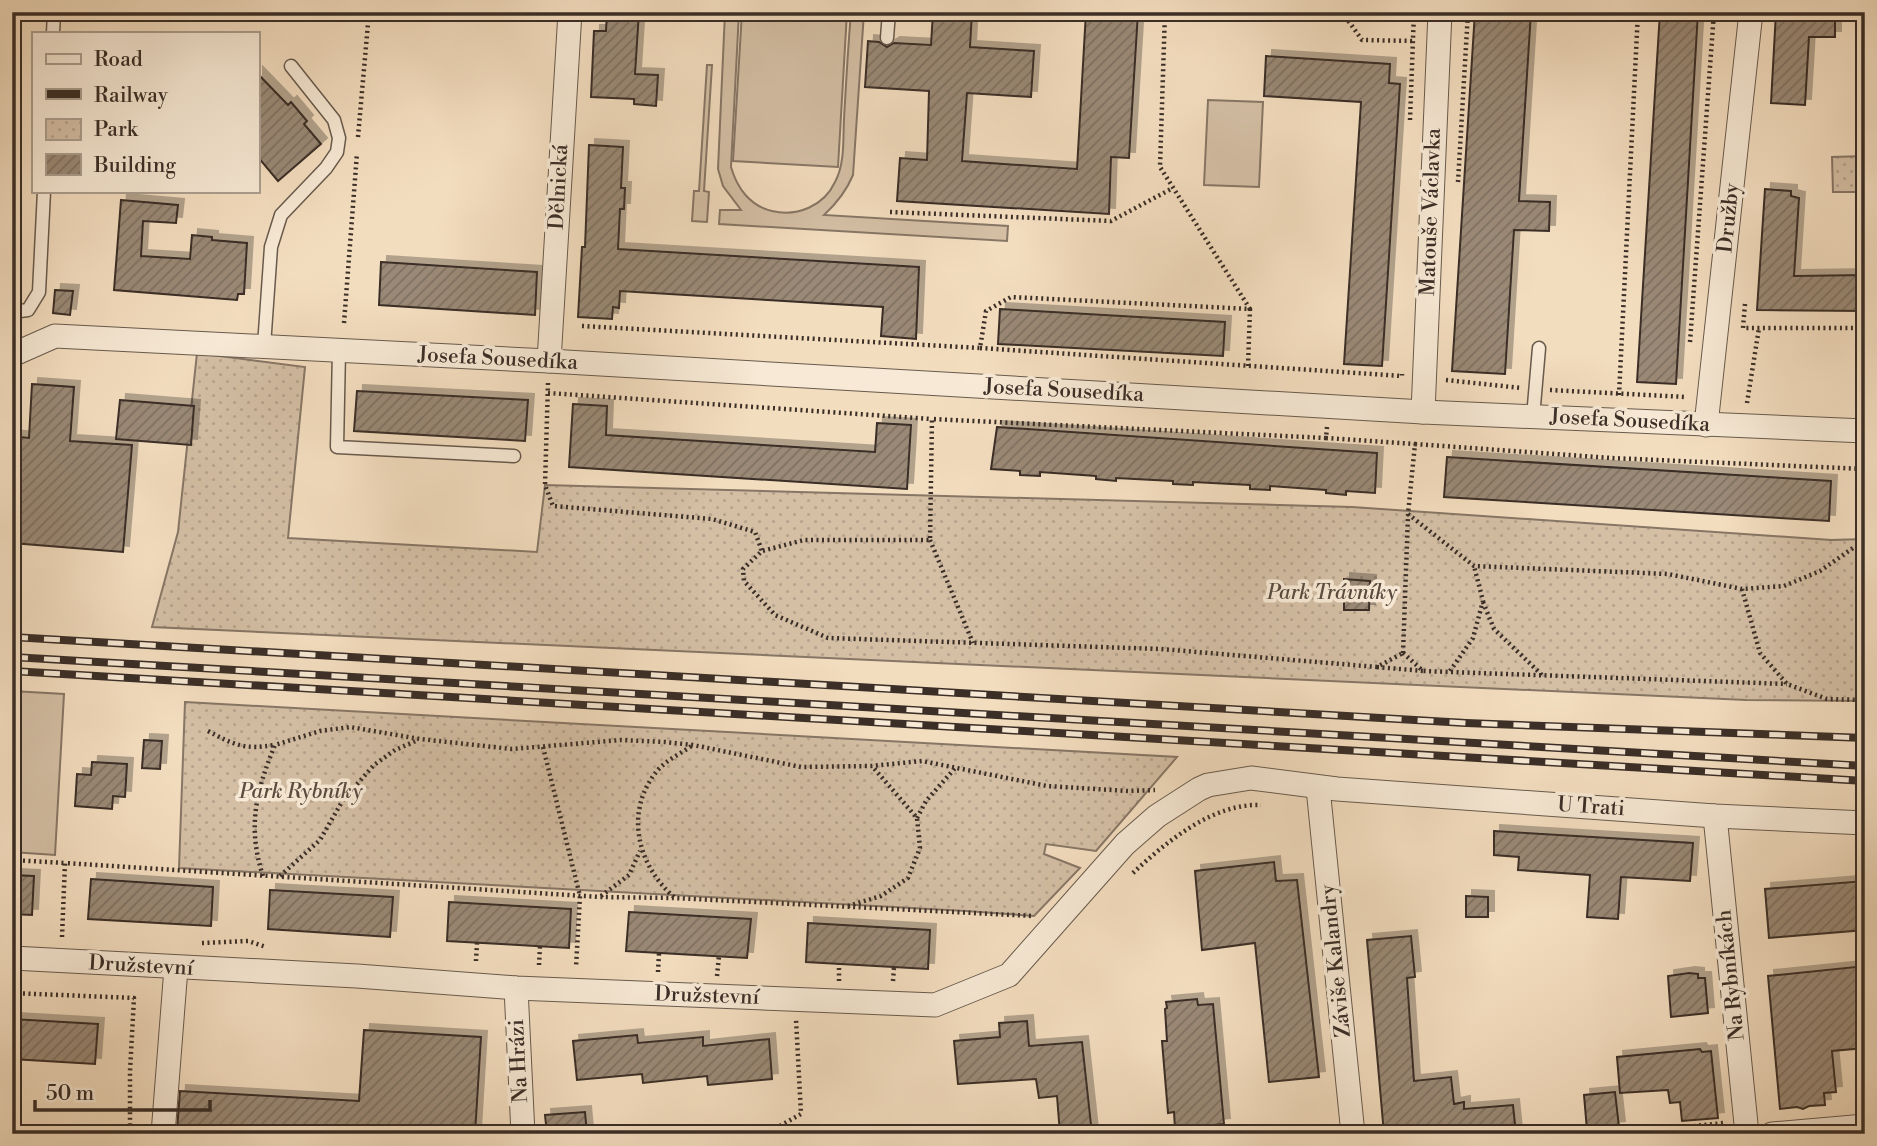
<svg xmlns="http://www.w3.org/2000/svg" width="1877" height="1146" viewBox="0 0 1877 1146" font-family="'Libre Bodoni',serif">
	<style>
		.green { fill: #d4bfa5; stroke: #877666; stroke-width: 2 }
		.park { fill: url(#park-dots); stroke: #877666; stroke-width: 2 }
		.building { fill: url(#building-hatch); stroke: #3a2e27; stroke-width: 2; filter: url(#shadow) }
		.lines { fill: none; stroke-linecap: round; stroke-linejoin: round }
		.lane-casing { stroke: #685a4d; stroke-width: 15 }
		.street-casing { stroke: #685a4d; stroke-width: 25 }
		.path { stroke: #3a2e27; stroke-width: 4.5; stroke-dasharray: 2 3.5; stroke-linecap: butt }
		.lane { stroke: #f7e9d5; stroke-width: 12 }
		.street { stroke: #f7e9d5; stroke-width: 23 }
		.rail-casing { stroke: #3a2e27; stroke-width: 8 }
		.rail { stroke: #f7e9d5; stroke-width: 5; stroke-dasharray: 16; stroke-linecap: butt }
		.path-bridge { stroke: #3a2e27; stroke-width: 4.5; stroke-dasharray: 2 3.5; stroke-linecap: butt }
		.labels { text-anchor: middle; dominant-baseline: central; stroke-width: 7; stroke-linejoin: round; paint-order: stroke }
		.street-label { font-size: 21px; fill: #3a2e27; stroke: #f7e9d5 }
		.park-label { font-size: 21px; font-style: italic; fill: #594b40; stroke: #f7e9d5 }
	</style>
	<defs>
		<pattern id="park-dots" width="8" height="8" patternUnits="userSpaceOnUse" patternTransform="scale(1.75)"><rect width="8" height="8" fill="#d4bfa5"/><path d="M2 2h.1M6 6h.1" fill="none" stroke="#b7a48e" stroke-width="1.8" stroke-linecap="round"/></pattern>
		<pattern id="building-hatch" width="6" height="6" patternUnits="userSpaceOnUse" patternTransform="scale(1.75)"><rect width="6" height="6" fill="#9a8976"/><path d="M-1 1l2-2M0 6l6-6M5 7l2-2" fill="none" stroke="#7f7061"/></pattern>
		<filter id="shadow"><feDropShadow dx="6" dy="-6" stdDeviation="0" flood-color="#0004"/></filter>
	</defs>
	<rect width="100%" height="100%" fill="#f3ddbf"/>
	<filter id="stains"><feTurbulence type="fractalNoise" baseFrequency=".00286" numOctaves="4"/><feColorMatrix values="0 0 0 0 .2 0 0 0 0 .09 0 0 0 0 .02 0 0 0 .5 -.17"/></filter>
	<radialGradient id="worn" r=".72"><stop offset=".6" stop-color="#630" stop-opacity="0"/><stop offset="1" stop-color="#630" stop-opacity=".3"/></radialGradient>
	<g class="green">
		<path d="M725 12H739L731 167C737 188 750 206 772 211 797 217 824 206 835 182 845 164 843 139 844 119 846 83 848 48 851 12H864L853 175C846 192 837 203 824 215L1008 226 1007 241 719 224 720 210H741L723 186 718 169Z"/>
		<path d="M742 12H847L838 167 733 161Z"/>
		<path d="M707 65H712L704 191 709 192 707 222 692 221 694 191H699Z"/>
		<path d="M1208 100 1263 102 1259 187 1204 185Z"/>
		<path d="M12 691 64 694 55 855 12 852Z"/>
	</g>
	<g class="park">
		<path d="M1865 156V192H1833L1832 157Z"/>
		<path d="M197 353 305 367 288 538 537 552 545 485 1352 507 1831 540 1865 539V701L1746 700 152 627 178 532Z"/>
		<path d="M185 702 1177 757 1096 851 1046 844 1044 854 1080 868 1034 916 966 911 179 868Z"/>
	</g>
	<g class="building">
		<path d="M607 12H639L635 74 658 75 656 106 634 104V99L591 97 594 31H606Z"/>
		<path d="M933 12H972L970 47 1034 51 1031 97 967 93 962 161 1077 169 1086 12H1138L1129 158 1111 157 1109 214 897 201 900 158 927 160 929 91 865 87 868 41 879 42 887 47 894 43 931 45Z"/>
		<path d="M1475 12H1531L1519 201 1550 202 1549 231 1514 230 1505 374 1452 371Z"/>
		<path d="M1660 12H1698L1676 384 1637 382Z"/>
		<path d="M1776 12H1835V37H1809L1805 105 1771 103Z"/>
		<path d="M1266 56 1390 64 1389 83 1400 84 1382 366 1344 364 1361 102 1264 96Z"/>
		<path d="M257 73 288 105 291 102 307 121 304 124 321 144 278 181 257 156Z"/>
		<path d="M589 145 623 147 621 188H625L624 209H620L618 249 919 267 916 339 881 336 883 307 620 291 619 308 613 307 612 319 578 317 582 247H585Z"/>
		<path d="M1765 189 1791 191V196L1799 198 1794 276 1865 275V311L1757 310Z"/>
		<path d="M121 200 178 205 176 223 143 221 141 256 190 259 192 235 212 237V240L247 243 244 294H238L237 300 114 290Z"/>
		<path d="M381 262 537 272 535 315 379 305Z"/>
		<path d="M55 290 73 291 70 315 53 313Z"/>
		<path d="M1000 309 1225 322 1223 356 998 344Z"/>
		<path d="M32 384 74 387 70 441 132 445 123 552 12 543V436L29 438Z"/>
		<path d="M357 391 528 400 525 441 354 431Z"/>
		<path d="M120 400 194 406 191 445 116 439Z"/>
		<path d="M573 404 607 406 606 435 875 452 877 423 911 425 907 489 569 467Z"/>
		<path d="M997 427 1377 453 1375 493 1346 491V495L1326 493V490L1270 486V490L1250 489V485L1193 482V485L1173 484V481L1116 478V481L1096 479V476L1040 472V476L1020 475V471L991 469Z"/>
		<path d="M1447 457 1831 481 1829 521 1444 497Z"/>
		<path d="M1344 579 1370 581 1369 610H1344Z"/>
		<path d="M144 740 162 741 160 769 142 768Z"/>
		<path d="M92 762 127 764 125 797 113 796 112 809 75 806 77 774 91 775Z"/>
		<path d="M1494 831 1693 843 1690 881 1621 877 1618 919 1587 917 1590 875 1518 870 1519 857 1494 855Z"/>
		<path d="M1274 862 1276 881 1297 880 1319 1077 1269 1082 1255 943 1202 950 1195 871Z"/>
		<path d="M12 875 34 876 32 915 12 914Z"/>
		<path d="M91 879 213 887 211 926 88 919Z"/>
		<path d="M1865 881V930L1769 938 1765 889Z"/>
		<path d="M270 890 393 897 390 937 268 929Z"/>
		<path d="M1466 896 1488 897V917H1466Z"/>
		<path d="M449 902 571 909 569 948 447 941Z"/>
		<path d="M629 912 751 919 747 958 626 951Z"/>
		<path d="M808 923 930 930 928 969 806 962Z"/>
		<path d="M1411 936 1415 977 1407 978 1414 1081 1451 1077 1454 1104 1464 1102V1109L1513 1105 1516 1134H1384L1367 940Z"/>
		<path d="M1865 966V1048L1832 1051 1836 1092 1824 1093 1825 1105 1809 1106 1803 1109 1797 1107 1780 1109 1768 976Z"/>
		<path d="M1689 973 1698 974V978H1705L1708 1013 1671 1017 1668 976Z"/>
		<path d="M1197 999 1198 1005 1213 1004 1224 1124 1175 1129 1174 1112 1168 1113 1162 1041H1167L1165 1009 1167 1008 1166 1002Z"/>
		<path d="M12 1019 98 1024 95 1064 12 1059Z"/>
		<path d="M1027 1021 1029 1046 1082 1042 1092 1134H1060L1057 1096 1039 1098 1036 1079 958 1084 954 1041 1000 1037 999 1023Z"/>
		<path d="M364 1030 481 1037 475 1134H231L177 1130 180 1091 359 1101Z"/>
		<path d="M637 1035 638 1043 703 1037V1046L769 1039 772 1079 708 1085 707 1076 643 1083 642 1074 577 1080 573 1041Z"/>
		<path d="M1700 1049 1702 1052 1711 1051 1718 1118 1682 1121 1680 1102 1670 1103 1668 1090 1620 1093 1617 1057Z"/>
		<path d="M1615 1092 1619 1127 1587 1130 1584 1095Z"/>
		<path d="M585 1112 587 1134H547L545 1115Z"/>
	</g>
	<g class="lines">
		<defs>
			<g id="lane">
				<path d="M53 33 54 12"/>
				<path d="M887 38 889 12"/>
				<path d="M12 312 28 310 39 292 44 191"/>
				<path d="M264 346 271 247 281 215 326 168 337 152 339 138 334 120 291 66"/>
				<path d="M339 350 337 447 514 456"/>
				<path d="M1533 417 1539 348"/>
			</g>
			<g id="street">
				<path d="M12 355 55 336 549 361 1423 412 1865 431"/>
				<path d="M549 361 570 12"/>
				<path d="M1423 412 1440 12"/>
				<path d="M1706 425 1751 12"/>
				<path d="M1318 788 1353 1134"/>
				<path d="M1715 816 1747 1134"/>
				<path d="M12 958 357 976 516 988 935 1005 1009 975 1125 844 1157 816 1199 789 1208 785 1251 778 1337 789 1715 816 1865 823"/>
				<path d="M516 988 523 1134"/>
				<path d="M163 1134 176 968"/>
				<path d="M1772 1134 1865 1126"/>
			</g>
		</defs>
		<use href="#lane" class="lane-casing"/>
		<use href="#street" class="street-casing"/>
		<g class="path">
			<path d="M1342 12 1362 40 1415 41"/>
			<path d="M1410 120 1414 12"/>
			<path d="M358 137 369 12"/>
			<path d="M1458 182 1468 12"/>
			<path d="M890 212 1111 221 1173 188"/>
			<path d="M1745 304 1743 328H1865"/>
			<path d="M344 323 357 153"/>
			<path d="M582 326 980 348 986 311 1011 297 1250 309 1160 167 1165 12"/>
			<path d="M1690 342 1714 12"/>
			<path d="M980 348 1402 376V374"/>
			<path d="M1248 366 1250 309"/>
			<path d="M1446 380 1521 388"/>
			<path d="M548 383 545 485 553 506 712 519 755 532 762 551"/>
			<path d="M1550 390 1686 397"/>
			<path d="M548 393 932 419"/>
			<path d="M1619 395 1638 12"/>
			<path d="M1747 403 1759 328"/>
			<path d="M1327 427 1326 438 1415 444 1408 514 1474 566 1668 574 1742 589 1784 586 1820 571 1853 548 1865 547"/>
			<path d="M1326 438 932 419 930 540H804L762 551 743 569 744 581 775 615 828 638 1161 649 1377 667 1403 653"/>
			<path d="M1415 444 1611 458 1865 469"/>
			<path d="M930 540 973 643"/>
			<path d="M1742 589 1760 653 1787 684 1827 699 1865 700"/>
			<path d="M1483 602 1494 629 1542 675"/>
			<path d="M1403 653 1423 671 1787 684"/>
			<path d="M1403 653 1408 515"/>
			<path d="M1450 671 1473 638 1483 601 1474 566"/>
			<path d="M208 731C234 745 245 750 274 745"/>
			<path d="M543 747 580 896 576 967"/>
			<path d="M917 818 926 801 956 767"/>
			<path d="M12 860 65 863"/>
			<path d="M1133 873C1166 842 1213 803 1261 805"/>
			<path d="M263 876C247 827 256 791 275 745L320 731 350 727 420 739 512 749 621 740 665 742 693 745 801 767 871 766 922 761 1047 786 1128 791 1155 790"/>
			<path d="M280 876 320 840 343 800 374 765 395 750 418 740"/>
			<path d="M601 896 629 875 640 851"/>
			<path d="M674 897C637 865 624 811 657 771 666 760 682 753 693 745"/>
			<path d="M848 906 881 896 908 878 920 848 917 818 872 766"/>
			<path d="M62 937 65 863 600 897 674 898 1033 916"/>
			<path d="M202 943 248 941 266 947"/>
			<path d="M476 961 477 943"/>
			<path d="M539 965 540 946"/>
			<path d="M658 972 659 953"/>
			<path d="M717 976 719 956"/>
			<path d="M839 981V964"/>
			<path d="M893 981 894 967"/>
			<path d="M12 993 134 998 130 1071V1134"/>
			<path d="M754 1134 771 1131 801 1114 796 1019"/>
			<path d="M1617 1134 1724 1123"/>
		</g>
		<use href="#lane" class="lane"/>
		<use href="#street" class="street"/>
		<defs>
			<g id="rail">
				<path d="M12 637 1466 723 1865 738"/>
				<path d="M12 657 1865 766"/>
				<path d="M12 671 1865 781"/>
			</g>
		</defs>
		<use href="#rail" class="rail-casing"/>
		<use href="#rail" class="rail"/>
		<path class="path-bridge" d="M1377 667 1423 671"/>
	</g>
	<g class="labels">
		<g class="street-label">
			<text transform="translate(559 187) rotate(-87)">Dělnická</text>
			<text transform="translate(1431 212) rotate(-88)">Matouše Václavka</text>
			<text transform="translate(1729 218) rotate(-84)">Družby</text>
			<text transform="translate(498 359) rotate(3)">Josefa Sousedíka</text>
			<text transform="translate(1064 391) rotate(3)">Josefa Sousedíka</text>
			<text transform="translate(1630 421) rotate(3)">Josefa Sousedíka</text>
			<text transform="translate(1591 807) rotate(4)">U Trati</text>
			<text transform="translate(1336 961) rotate(-96)">Záviše Kalandry</text>
			<text transform="translate(141 966) rotate(3)">Družstevní</text>
			<text transform="translate(1731 975) rotate(-96)">Na Rybníkách</text>
			<text transform="translate(707 996) rotate(2)">Družstevní</text>
			<text transform="translate(519 1061) rotate(-93)">Na Hrázi</text>
		</g>
		<g class="park-label">
			<text x="1332" y="593">Park Trávníky</text>
			<text x="301" y="792">Park Rybníky</text>
		</g>
	</g>
	<rect width="1877" height="1146" fill="none" stroke="#f3ddbf" stroke-width="42"/>
	<rect x="14" y="14" width="1849" height="1118" fill="none" stroke="#3a2e27" stroke-width="3.5"/>
	<rect x="21" y="21" width="1835" height="1104" fill="none" stroke="#3a2e27" stroke-width="2"/>
	<rect x="32" y="32" width="228" height="161" fill="#f7e9d5" stroke="#ab9e8f" stroke-width="2"/>
	<rect x="46" y="54" width="35" height="10" fill="#f7e9d5" stroke="#ab9e8f" stroke-width="2"/>
	<text x="94" y="66" font-size="21" fill="#3a2e27">Road</text>
	<rect x="46" y="89" width="35" height="10" fill="#3a2e27" stroke="#ab9e8f" stroke-width="2"/>
	<text x="94" y="102" font-size="21" fill="#3a2e27">Railway</text>
	<rect x="46" y="119" width="35" height="21" fill="url(#park-dots)" stroke="#ab9e8f" stroke-width="2"/>
	<text x="94" y="136" font-size="21" fill="#3a2e27">Park</text>
	<rect x="46" y="154" width="35" height="21" fill="url(#building-hatch)" stroke="#ab9e8f" stroke-width="2"/>
	<text x="94" y="172" font-size="21" fill="#3a2e27">Building</text>
	<path d="M35 1100v10h175v-10" fill="none" stroke="#3a2e27" stroke-width="3.5"/>
	<text x="46" y="1100" font-size="21" fill="#3a2e27" stroke="#f7e9d5" stroke-width="5" paint-order="stroke">50 m</text>
	<rect width="100%" height="100%" filter="url(#stains)"/>
	<rect width="100%" height="100%" fill="url(#worn)"/>
</svg>
